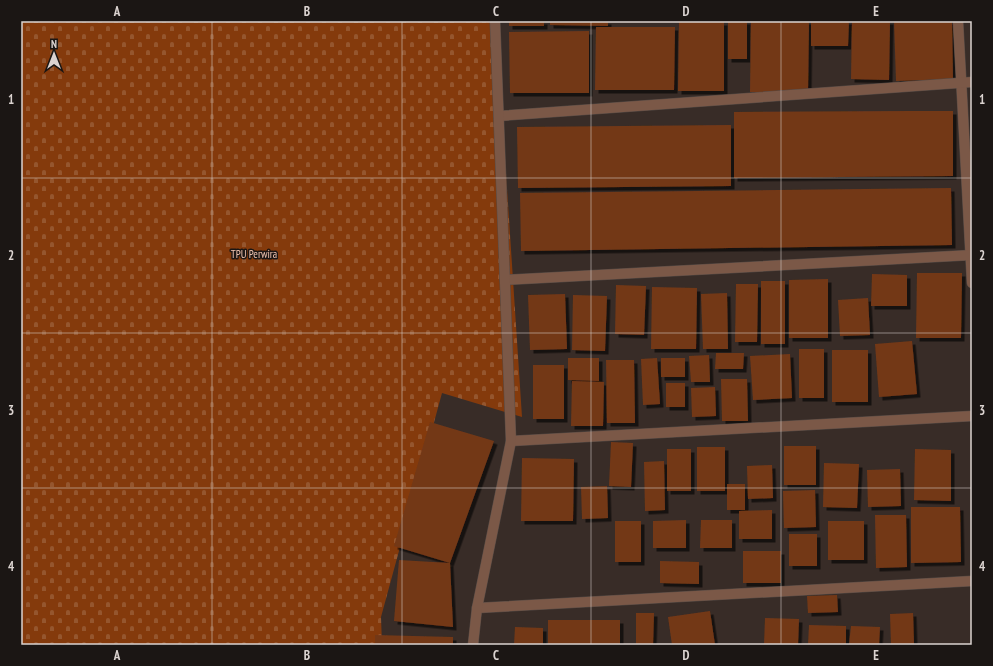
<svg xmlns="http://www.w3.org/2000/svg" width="993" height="666" viewBox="0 0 993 666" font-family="'PT Sans Narrow',sans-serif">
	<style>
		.cemetery { fill: url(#cemetery-stones) }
		.building { fill: #733817; filter: url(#shadow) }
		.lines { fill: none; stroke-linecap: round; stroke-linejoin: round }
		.minor-casing { stroke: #554a45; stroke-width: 11 }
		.minor { stroke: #7b5847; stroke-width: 10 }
		.grid { fill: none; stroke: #dbd3d0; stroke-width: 1; stroke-opacity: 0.55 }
		.labels { text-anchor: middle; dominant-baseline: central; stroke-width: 3; stroke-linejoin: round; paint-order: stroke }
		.park-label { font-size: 11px; fill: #f3c6b1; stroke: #1b1614 }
		.neatline { fill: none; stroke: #dbd3d0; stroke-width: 1.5 }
		.grid-label { font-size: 13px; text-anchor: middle; font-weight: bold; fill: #dbd3d0 }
	</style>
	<defs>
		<pattern id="cemetery-stones" width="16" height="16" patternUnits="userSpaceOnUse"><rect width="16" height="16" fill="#843a0c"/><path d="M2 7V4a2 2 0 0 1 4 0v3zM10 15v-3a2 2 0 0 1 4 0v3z" fill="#95562e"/></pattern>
		<filter id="shadow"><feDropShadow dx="3.5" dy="3.5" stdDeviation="0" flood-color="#0009"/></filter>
	</defs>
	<rect width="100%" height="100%" fill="#382c27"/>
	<path class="cemetery" d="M21 21H496L522 417 442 393 381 617 382 645H21Z"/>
	<g class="building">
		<rect x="509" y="21" width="35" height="5"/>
		<path d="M550 21H608V26L550 25Z"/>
		<rect x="728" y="21" width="19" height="38"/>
		<path d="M751 21H809L808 92H750Z"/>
		<path d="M811 21H849L848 46H811Z"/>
		<path d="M852 21H890L889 80 851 79Z"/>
		<path d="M894 21H952L953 79 896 81Z"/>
		<path d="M679 22H724V91H678Z"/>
		<path d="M596 27H675L674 90H595Z"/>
		<path d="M589 31V93H510L509 32Z"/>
		<path d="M911 111H953V176L734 178V112Z"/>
		<path d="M731 125V186L518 188 517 127Z"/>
		<path d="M951 188 952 245 521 251 520 193Z"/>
		<path d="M917 273H962L961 338H916Z"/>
		<path d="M872 274 907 275V306H871Z"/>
		<path d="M828 279V338H789V280Z"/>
		<rect x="761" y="281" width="24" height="63"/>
		<path d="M736 284H758L757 342H735Z"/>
		<path d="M616 285 646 286 644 335 615 334Z"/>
		<path d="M652 287 697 288 696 349H651Z"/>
		<path d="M727 293 728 349H703L701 294Z"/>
		<path d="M565 294 567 349 530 350 528 295Z"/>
		<path d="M573 295 607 296 605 351 572 350Z"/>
		<path d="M868 298 870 335 840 336 838 300Z"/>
		<path d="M912 341 917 394 879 397 875 344Z"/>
		<rect x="799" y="349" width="25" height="49"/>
		<rect x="832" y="350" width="36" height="52"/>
		<path d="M716 353H744L743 369H715Z"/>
		<path d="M790 354 792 398 753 400 750 356Z"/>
		<path d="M709 355 710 382H691L689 356Z"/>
		<path d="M568 358H599V381L568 380Z"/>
		<path d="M657 358 660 404 643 405 641 359Z"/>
		<rect x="661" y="358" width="24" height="19"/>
		<path d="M606 360H634L635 423H607Z"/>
		<rect x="533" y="365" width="31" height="54"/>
		<path d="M721 379H747L748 421H722Z"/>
		<path d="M572 381 604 382 603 426H571Z"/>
		<rect x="666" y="383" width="19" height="24"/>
		<path d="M715 387 716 416 692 417 691 388Z"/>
		<path d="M430 422 494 441 450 563 453 627 394 621 399 560 450 563 394 546Z"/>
		<path d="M611 442 633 443 631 487 609 486Z"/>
		<rect x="784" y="446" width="32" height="39"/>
		<rect x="697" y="447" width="28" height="44"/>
		<rect x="667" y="449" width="24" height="42"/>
		<path d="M915 449 951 450V501L914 500Z"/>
		<path d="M522 458 574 459 573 521H521Z"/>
		<path d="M664 461 665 510 645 511 644 462Z"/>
		<path d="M824 463 859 464 857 508 823 507Z"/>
		<path d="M772 465 773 498 748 499 747 466Z"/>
		<path d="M900 469 901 506 868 507 867 470Z"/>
		<rect x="727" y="484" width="18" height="26"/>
		<path d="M607 486 608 518 582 519 581 487Z"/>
		<path d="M815 490 816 527 784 528 783 491Z"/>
		<path d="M911 507H960L961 562 911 563Z"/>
		<path d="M772 510V539H739V511Z"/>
		<path d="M875 515H906L907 567 876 568Z"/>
		<path d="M686 520V548H653V521Z"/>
		<path d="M701 520H732V548H700Z"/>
		<rect x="615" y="521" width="26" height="41"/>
		<rect x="828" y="521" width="36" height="39"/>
		<rect x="789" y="534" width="28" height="32"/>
		<rect x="743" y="551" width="38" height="32"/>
		<path d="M660 561 699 562V584L660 583Z"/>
		<path d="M837 595 838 612 808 613 807 596Z"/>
		<path d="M710 611 715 645H672L668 617Z"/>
		<path d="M636 613H654L653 645H636Z"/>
		<path d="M913 613 914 645H891L890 614Z"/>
		<path d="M765 618 799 619 798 645H764Z"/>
		<rect x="548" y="620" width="72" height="25"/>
		<path d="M809 625 846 626V645H808Z"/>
		<path d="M851 626 880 627 879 645H849Z"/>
		<path d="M515 627 543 628V645H514Z"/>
		<path d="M375 635 453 637V645H375Z"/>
	</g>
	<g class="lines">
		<defs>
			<g id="minor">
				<path d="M958 21 972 283"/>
				<path d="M499 116 972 82"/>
				<path d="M505 280 972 255"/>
				<path d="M511 441 972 416"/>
				<path d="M477 608 972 581"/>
				<path d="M473 645 477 608 511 441 495 21"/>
			</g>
		</defs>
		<use href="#minor" class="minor-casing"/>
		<use href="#minor" class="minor"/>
	</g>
	<path class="grid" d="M212 21V645M402 21V645M591 21V645M781 21V645M21 178H972M21 333H972M21 488H972"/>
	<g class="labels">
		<g class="park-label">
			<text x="254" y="254">TPU Perwira</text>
		</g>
	</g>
	<rect width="993" height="666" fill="none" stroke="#1b1614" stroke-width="44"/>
	<g transform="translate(54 54)" stroke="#1b1614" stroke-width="3" paint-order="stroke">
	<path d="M0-3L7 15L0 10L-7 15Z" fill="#dbd3d0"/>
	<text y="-6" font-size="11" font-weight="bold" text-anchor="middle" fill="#dbd3d0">N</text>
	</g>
	<rect x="22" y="22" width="949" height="622" class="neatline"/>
	<g class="grid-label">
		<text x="117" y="16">A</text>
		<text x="307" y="16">B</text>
		<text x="496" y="16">C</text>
		<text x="686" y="16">D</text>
		<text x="876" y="16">E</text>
		<text x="11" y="104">1</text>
		<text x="982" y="104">1</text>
		<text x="11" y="260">2</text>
		<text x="982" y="260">2</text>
		<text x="11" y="415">3</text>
		<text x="982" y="415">3</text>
		<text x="11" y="571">4</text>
		<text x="982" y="571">4</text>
		<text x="117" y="660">A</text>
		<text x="307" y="660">B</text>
		<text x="496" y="660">C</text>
		<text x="686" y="660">D</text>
		<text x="876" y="660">E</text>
	</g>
</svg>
